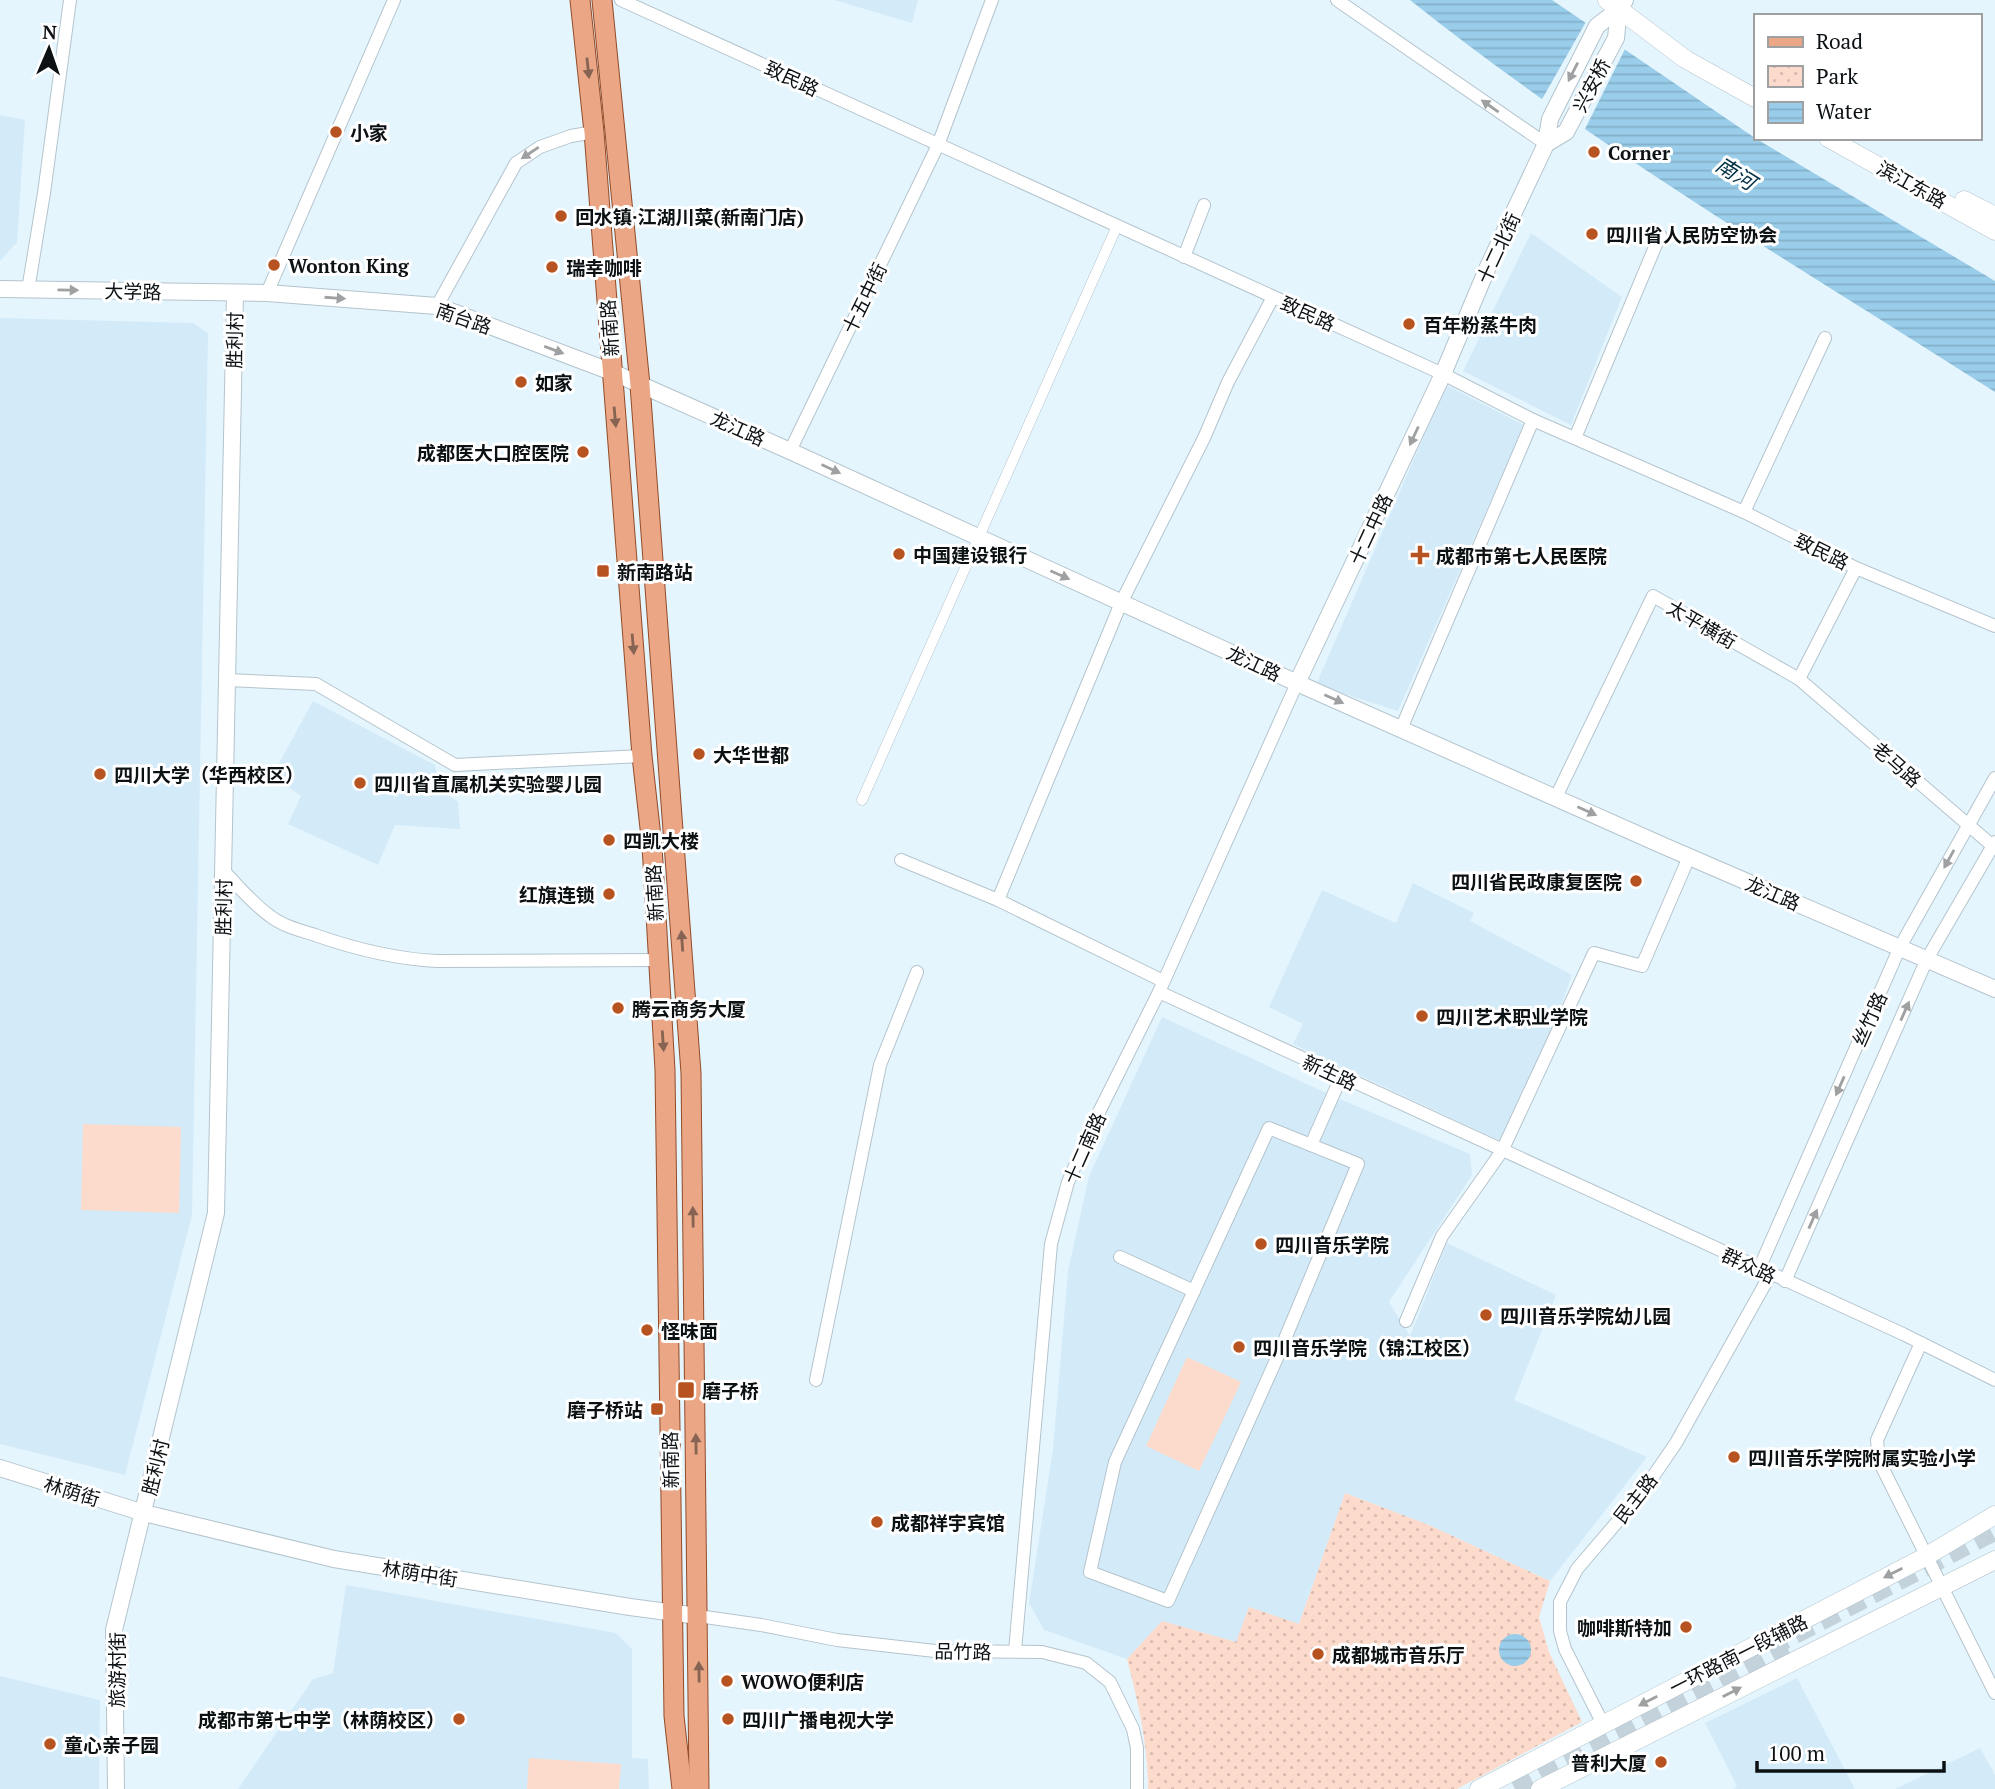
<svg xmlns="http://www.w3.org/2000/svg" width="1995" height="1789" viewBox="0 0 1995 1789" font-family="'PT Serif','Noto Sans SC',serif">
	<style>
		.built { fill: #d3ebf9 }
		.park { fill: url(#park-dots) }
		.pitch { fill: #fddbcc }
		.water { fill: url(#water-rules) }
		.pier { fill: #e5f5fe }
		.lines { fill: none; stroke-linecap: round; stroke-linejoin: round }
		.primary-tunnel { stroke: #c4d3db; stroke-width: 19; stroke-dasharray: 19 10; stroke-linecap: butt }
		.pedestrian-casing { stroke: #b4c4cd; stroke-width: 11 }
		.minor-casing { stroke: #b4c4cd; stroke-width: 14 }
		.tertiary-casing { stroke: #b4c4cd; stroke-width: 18 }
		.secondary-casing { stroke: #b4c4cd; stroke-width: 19 }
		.primary-casing { stroke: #934b28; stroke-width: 21 }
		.pedestrian { stroke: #fff; stroke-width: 10 }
		.minor { stroke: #fff; stroke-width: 12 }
		.tertiary { stroke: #fff; stroke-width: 16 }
		.secondary { stroke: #fff; stroke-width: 18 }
		.primary { stroke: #eaa685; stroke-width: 19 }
		.oneway { fill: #866352 }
		.oneway2 { fill: #9ea0a1 }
		.poi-dot { fill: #b75320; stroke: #fff; stroke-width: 2.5 }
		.labels { text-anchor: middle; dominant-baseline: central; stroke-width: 6; stroke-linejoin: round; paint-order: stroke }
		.street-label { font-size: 19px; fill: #0c1114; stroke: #fff }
		.poi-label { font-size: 19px; font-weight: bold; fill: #0c1114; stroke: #fff; text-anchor: start }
		.water-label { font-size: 21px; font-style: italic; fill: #033246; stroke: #fff }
	</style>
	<defs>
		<pattern id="park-dots" width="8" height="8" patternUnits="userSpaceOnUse" patternTransform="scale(1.75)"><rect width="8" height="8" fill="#fddbcc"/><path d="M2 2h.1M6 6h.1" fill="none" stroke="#d8bbae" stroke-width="1.8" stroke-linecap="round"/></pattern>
		<pattern id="water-rules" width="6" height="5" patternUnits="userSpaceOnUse" patternTransform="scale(1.75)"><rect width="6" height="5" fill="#99cdea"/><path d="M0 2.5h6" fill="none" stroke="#83afc8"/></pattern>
	</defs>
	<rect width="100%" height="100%" fill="#e5f5fe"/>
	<g class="built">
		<path d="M834 0H918L912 23Z"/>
		<path d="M0 115 25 120 17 242 0 261Z"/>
		<path d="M1531 233 1622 297 1571 425 1463 371Z"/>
		<path d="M0 318 193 323 208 333 192 1215 125 1475 0 1444Z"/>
		<path d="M1446 385 1524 425 1398 711 1316 685Z"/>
		<path d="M313 701 435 765 440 790 458 802 460 829 395 825 378 865 288 824 301 796 272 776Z"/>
		<path d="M1413 883 1474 913 1470 921 1572 975 1550 1037 1500 1141 1293 1044 1303 1024 1269 1007 1322 890 1396 923Z"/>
		<path d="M1162 1017 1333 1096 1470 1154 1472 1175 1389 1302 1410 1336 1447 1243 1556 1295 1514 1400 1647 1457 1550 1581 1429 1525 1345 1493 1299 1624 1237 1642 1162 1622 1127 1659 1044 1630 1029 1603 1053 1449 1068 1271 1089 1176Z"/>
		<path d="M346 1585 616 1633 632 1649V1758L648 1759 649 1789H238L313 1679 333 1673Z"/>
		<path d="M0 1676 100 1700 99 1789H0Z"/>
		<path d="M1797 1678 1855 1789H1733L1737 1786 1705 1723Z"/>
		<path d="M1980 1748 1995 1775V1789H1895Z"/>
	</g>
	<path class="park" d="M1345 1493 1429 1525 1550 1581 1539 1617 1549 1652 1582 1722 1457 1789H1148C1148 1744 1138 1702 1127 1659L1162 1621 1236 1642 1249 1607 1299 1624Z"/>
	<g class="pitch">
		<path d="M83 1124 181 1127 179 1213 81 1210Z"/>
		<path d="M1187 1357 1241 1382 1199 1471 1146 1446Z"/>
		<path d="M529 1758 621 1764 619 1789H527Z"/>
	</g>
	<g class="water">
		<path d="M1410 0H1552L1755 138 1995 281V392C1798 266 1594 147 1410 0Z"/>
		<circle cx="1515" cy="1650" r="16"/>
	</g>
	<path class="pier" d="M1587 20 1626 47 1584 131 1541 101Z"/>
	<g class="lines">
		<g class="primary-tunnel">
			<path d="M1769 1648 1995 1531"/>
			<path d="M1515 1789 1788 1649"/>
		</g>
		<defs>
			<path id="pedestrian" d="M862 800 1117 226"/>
			<g id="minor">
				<path d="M621 0 1443 374 1533 420 1744 512 1856 568 1995 626"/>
				<path d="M1337 0 1546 144"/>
				<path d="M1184 257 1204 205"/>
				<path d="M28 290 44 193 70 0"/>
				<path d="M267 293 394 0"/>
				<path d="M437 306 516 163 540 147 571 136 594 132"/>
				<path d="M1575 438 1660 235"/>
				<path d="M790 451 938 145 992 0"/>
				<path d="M1744 512 1825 338"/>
				<path d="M1799 679 1856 568"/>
				<path d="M226 680 316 684 455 765 642 756"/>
				<path d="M1401 729 1533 420"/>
				<path d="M1556 797 1653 596 1799 679 1995 848"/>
				<path d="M901 860 998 900 1163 981"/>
				<path d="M223 870C238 886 252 903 270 916 283 926 299 930 315 935 355 949 395 959 437 961L657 960"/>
				<path d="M998 900 1121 603 1204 438 1228 382 1273 297"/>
				<path d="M1159 992 1903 1334 1995 1380"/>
				<path d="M1269 1128 1358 1164 1277 1358 1168 1601 1090 1572 1115 1462Z"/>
				<path d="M1311 1145 1341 1077"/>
				<path d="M1120 1257 1194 1291"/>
				<path d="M1759 1269 1900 947 1995 778"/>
				<path d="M1785 1281 1927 959 1995 842"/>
				<path d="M1406 1321 1442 1236 1502 1151 1594 953 1642 966 1689 857"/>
				<path d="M1921 1343 1877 1440 1879 1461 1995 1693"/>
				<path d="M816 1380 880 1065 917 972"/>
				<path d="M698 1616 761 1625 837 1640 935 1651 1042 1652 1086 1663 1110 1682 1133 1729 1137 1748V1789"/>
				<path d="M1015 1651 1051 1244 1068 1182 1093 1124 1159 992 1297 683"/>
				<path d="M1603 1724 1565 1649 1560 1631V1602L1577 1569 1641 1494 1676 1443 1770 1275"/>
			</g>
			<g id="tertiary">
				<path d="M1546 144 1550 119 1597 26 1619 9"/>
				<path d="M0 289 267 293 437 306 612 372 790 451 1297 683 1664 846 1995 989"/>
				<path d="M1297 683 1443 374 1487 269 1546 144 1566 132 1616 38 1619 9 1625 0"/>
				<path d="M0 1468 144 1513 334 1559 630 1607 698 1616"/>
				<path d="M116 1789 114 1630 216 1213 235 293"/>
			</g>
			<g id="secondary">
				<path d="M1607 0 1685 59 1755 98"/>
				<path d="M1828 138 1995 231"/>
				<path d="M1964 200 1995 216"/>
				<path d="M1479 1789 1925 1557 1995 1515"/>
				<path d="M1540 1789 1995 1560"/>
			</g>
			<g id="primary">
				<path d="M580 0 594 132 642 756 652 846 665 1070 674 1716 682 1789"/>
				<path d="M602 0 640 385 691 1073 699 1789"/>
			</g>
		</defs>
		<use href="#pedestrian" class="pedestrian-casing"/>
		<use href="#minor" class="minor-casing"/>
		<use href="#tertiary" class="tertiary-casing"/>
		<use href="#secondary" class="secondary-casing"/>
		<use href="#primary" class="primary-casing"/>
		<use href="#pedestrian" class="pedestrian"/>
		<use href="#minor" class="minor"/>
		<use href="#tertiary" class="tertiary"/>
		<use href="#secondary" class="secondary"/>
		<use href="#primary" class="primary"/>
	</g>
	<defs><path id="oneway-solid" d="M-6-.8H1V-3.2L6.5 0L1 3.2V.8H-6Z" transform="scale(1.75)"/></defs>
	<g class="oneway">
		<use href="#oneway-solid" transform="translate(588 68) rotate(84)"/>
		<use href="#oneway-solid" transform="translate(615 417) rotate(85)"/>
		<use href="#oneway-solid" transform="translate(633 644) rotate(85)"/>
		<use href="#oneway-solid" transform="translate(682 941) rotate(-94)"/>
		<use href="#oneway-solid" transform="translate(663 1041) rotate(86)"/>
		<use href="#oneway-solid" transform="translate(693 1217) rotate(-91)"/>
		<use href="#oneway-solid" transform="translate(696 1444) rotate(-91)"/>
		<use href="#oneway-solid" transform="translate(699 1672) rotate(-91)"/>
	</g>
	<g class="oneway2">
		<use href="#oneway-solid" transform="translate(1573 72) rotate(117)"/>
		<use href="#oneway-solid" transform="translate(1490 106) rotate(-145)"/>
		<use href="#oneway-solid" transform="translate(530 153) rotate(146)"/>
		<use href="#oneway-solid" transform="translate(68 290) rotate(1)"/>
		<use href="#oneway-solid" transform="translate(335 298) rotate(4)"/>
		<use href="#oneway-solid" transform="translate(554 350) rotate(21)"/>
		<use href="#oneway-solid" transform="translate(1414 436) rotate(115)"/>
		<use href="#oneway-solid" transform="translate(831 469) rotate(25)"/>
		<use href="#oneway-solid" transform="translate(1060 575) rotate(24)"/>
		<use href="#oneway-solid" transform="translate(1334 699) rotate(24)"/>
		<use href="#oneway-solid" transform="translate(1587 811) rotate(24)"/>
		<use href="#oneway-solid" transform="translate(1949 859) rotate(119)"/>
		<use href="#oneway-solid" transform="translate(1905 1011) rotate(-66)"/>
		<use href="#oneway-solid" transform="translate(1840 1086) rotate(114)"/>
		<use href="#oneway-solid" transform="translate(1813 1219) rotate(-66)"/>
		<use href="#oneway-solid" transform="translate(1893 1573) rotate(153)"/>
		<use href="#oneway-solid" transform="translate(1732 1692) rotate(-27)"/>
		<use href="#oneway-solid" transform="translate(1648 1701) rotate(153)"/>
	</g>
	<g class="poi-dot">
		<circle cx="336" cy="132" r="7"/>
		<circle cx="1594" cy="152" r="7"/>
		<circle cx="561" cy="216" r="7"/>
		<circle cx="1592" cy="234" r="7"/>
		<circle cx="274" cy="265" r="7"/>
		<circle cx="552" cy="267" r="7"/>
		<circle cx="1409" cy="324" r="7"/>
		<circle cx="521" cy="382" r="7"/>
		<circle cx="583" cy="452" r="7"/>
		<circle cx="899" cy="554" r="7"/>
		<path d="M1416.5 544.5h7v7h7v7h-7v7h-7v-7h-7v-7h7z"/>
		<rect x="596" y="564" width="14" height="14" rx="3.5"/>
		<circle cx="699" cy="754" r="7"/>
		<circle cx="100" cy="774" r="7"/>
		<circle cx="360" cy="783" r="7"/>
		<circle cx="609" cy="840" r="7"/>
		<circle cx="1636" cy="881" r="7"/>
		<circle cx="609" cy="894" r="7"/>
		<circle cx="618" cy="1008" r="7"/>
		<circle cx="1422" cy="1016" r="7"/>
		<circle cx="1261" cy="1244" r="7"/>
		<circle cx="1486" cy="1315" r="7"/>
		<circle cx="647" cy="1330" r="7"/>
		<circle cx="1239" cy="1347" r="7"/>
		<rect x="677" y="1381" width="18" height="18" rx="3.5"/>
		<rect x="650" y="1402" width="14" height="14" rx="3.5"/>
		<circle cx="1734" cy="1457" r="7"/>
		<circle cx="877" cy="1522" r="7"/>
		<circle cx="1686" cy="1627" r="7"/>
		<circle cx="1318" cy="1654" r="7"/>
		<circle cx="727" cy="1681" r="7"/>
		<circle cx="459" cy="1719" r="7"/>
		<circle cx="728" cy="1719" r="7"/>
		<circle cx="50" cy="1744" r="7"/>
		<circle cx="1661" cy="1762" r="7"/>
	</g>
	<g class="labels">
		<g class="street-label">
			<text transform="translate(792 78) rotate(25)">致民路</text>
			<text transform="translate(1591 85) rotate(-62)">兴安桥</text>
			<text transform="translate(1912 184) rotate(29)">滨江东路</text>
			<text transform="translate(1498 248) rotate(-65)">十二北街</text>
			<text transform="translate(133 291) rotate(1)">大学路</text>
			<text transform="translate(864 298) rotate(-64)">十五中街</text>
			<text transform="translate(1308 313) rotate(24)">致民路</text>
			<text transform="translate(464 318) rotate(19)">南台路</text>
			<text transform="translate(609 328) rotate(-94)">新南路</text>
			<text transform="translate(234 340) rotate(-89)">胜利村</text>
			<text transform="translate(738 428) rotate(24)">龙江路</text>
			<text transform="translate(1370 529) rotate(-65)">十二中路</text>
			<text transform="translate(1822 551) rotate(26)">致民路</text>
			<text transform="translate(1702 624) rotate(30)">太平横街</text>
			<text transform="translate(1254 663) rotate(25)">龙江路</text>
			<text transform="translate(1897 764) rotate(41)">老马路</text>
			<text transform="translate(654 893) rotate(-93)">新南路</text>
			<text transform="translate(1773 893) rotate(23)">龙江路</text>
			<text transform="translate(223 907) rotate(-89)">胜利村</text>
			<text transform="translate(1869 1019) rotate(-66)">丝竹路</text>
			<text transform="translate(1330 1072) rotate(25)">新生路</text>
			<text transform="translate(1084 1148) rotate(-66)">十二南路</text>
			<text transform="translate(1749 1265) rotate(25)">群众路</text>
			<text transform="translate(670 1460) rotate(-91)">新南路</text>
			<text transform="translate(155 1467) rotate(-76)">胜利村</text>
			<text transform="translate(72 1491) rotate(17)">林荫街</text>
			<text transform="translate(1635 1498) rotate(-52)">民主路</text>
			<text transform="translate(420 1573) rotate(9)">林荫中街</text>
			<text transform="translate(963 1651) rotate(1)">品竹路</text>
			<text transform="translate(1738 1654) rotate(-27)">一环路南一段辅路</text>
			<text transform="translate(116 1670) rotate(-90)">旅游村街</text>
		</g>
		<g class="poi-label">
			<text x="350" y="132">小家</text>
			<text x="1608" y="152">Corner</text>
			<text x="575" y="216">回水镇·江湖川菜(新南门店)</text>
			<text x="1606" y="234">四川省人民防空协会</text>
			<text x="288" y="265">Wonton King</text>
			<text x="566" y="267">瑞幸咖啡</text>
			<text x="1423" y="324">百年粉蒸牛肉</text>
			<text x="535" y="382">如家</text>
			<text x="569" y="452" text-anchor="end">成都医大口腔医院</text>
			<text x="913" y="554">中国建设银行</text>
			<text x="1436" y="555">成都市第七人民医院</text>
			<text x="617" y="571">新南路站</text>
			<text x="713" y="754">大华世都</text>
			<text x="114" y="774">四川大学（华西校区）</text>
			<text x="374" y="783">四川省直属机关实验婴儿园</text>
			<text x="623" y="840">四凯大楼</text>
			<text x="1622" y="881" text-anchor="end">四川省民政康复医院</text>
			<text x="595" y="894" text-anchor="end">红旗连锁</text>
			<text x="632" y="1008">腾云商务大厦</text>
			<text x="1436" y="1016">四川艺术职业学院</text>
			<text x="1275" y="1244">四川音乐学院</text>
			<text x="1500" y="1315">四川音乐学院幼儿园</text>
			<text x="661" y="1330">怪味面</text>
			<text x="1253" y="1347">四川音乐学院（锦江校区）</text>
			<text x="702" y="1390">磨子桥</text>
			<text x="643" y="1409" text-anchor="end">磨子桥站</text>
			<text x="1748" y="1457">四川音乐学院附属实验小学</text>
			<text x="891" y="1522">成都祥宇宾馆</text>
			<text x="1672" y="1627" text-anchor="end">咖啡斯特加</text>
			<text x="1332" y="1654">成都城市音乐厅</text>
			<text x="741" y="1681">WOWO便利店</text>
			<text x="445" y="1719" text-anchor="end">成都市第七中学（林荫校区）</text>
			<text x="742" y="1719">四川广播电视大学</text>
			<text x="64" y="1744">童心亲子园</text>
			<text x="1647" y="1762" text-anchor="end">普利大厦</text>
		</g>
		<g class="water-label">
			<text transform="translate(1736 173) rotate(32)">南河</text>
		</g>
	</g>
	<rect x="1754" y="14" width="228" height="126" fill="#ffffff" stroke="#9ea0a1" stroke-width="2"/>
	<rect x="1768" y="37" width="35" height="10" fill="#eaa685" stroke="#9ea0a1" stroke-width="2"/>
	<text x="1816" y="49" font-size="21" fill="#0c1114">Road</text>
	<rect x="1768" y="66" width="35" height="21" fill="url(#park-dots)" stroke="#9ea0a1" stroke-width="2"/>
	<text x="1816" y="84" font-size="21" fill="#0c1114">Park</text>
	<rect x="1768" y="102" width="35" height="21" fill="url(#water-rules)" stroke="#9ea0a1" stroke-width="2"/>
	<text x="1816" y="119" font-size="21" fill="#0c1114">Water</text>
	<g transform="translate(49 49) rotate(2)" stroke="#ffffff" stroke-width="5" paint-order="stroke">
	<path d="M0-5L12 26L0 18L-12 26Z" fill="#0c1114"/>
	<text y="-10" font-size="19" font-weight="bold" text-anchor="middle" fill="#0c1114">N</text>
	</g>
	<path d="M1757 1761v10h187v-10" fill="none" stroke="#0c1114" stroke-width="3.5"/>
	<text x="1768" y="1761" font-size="21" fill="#0c1114" stroke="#ffffff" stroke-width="5" paint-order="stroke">100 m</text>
</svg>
